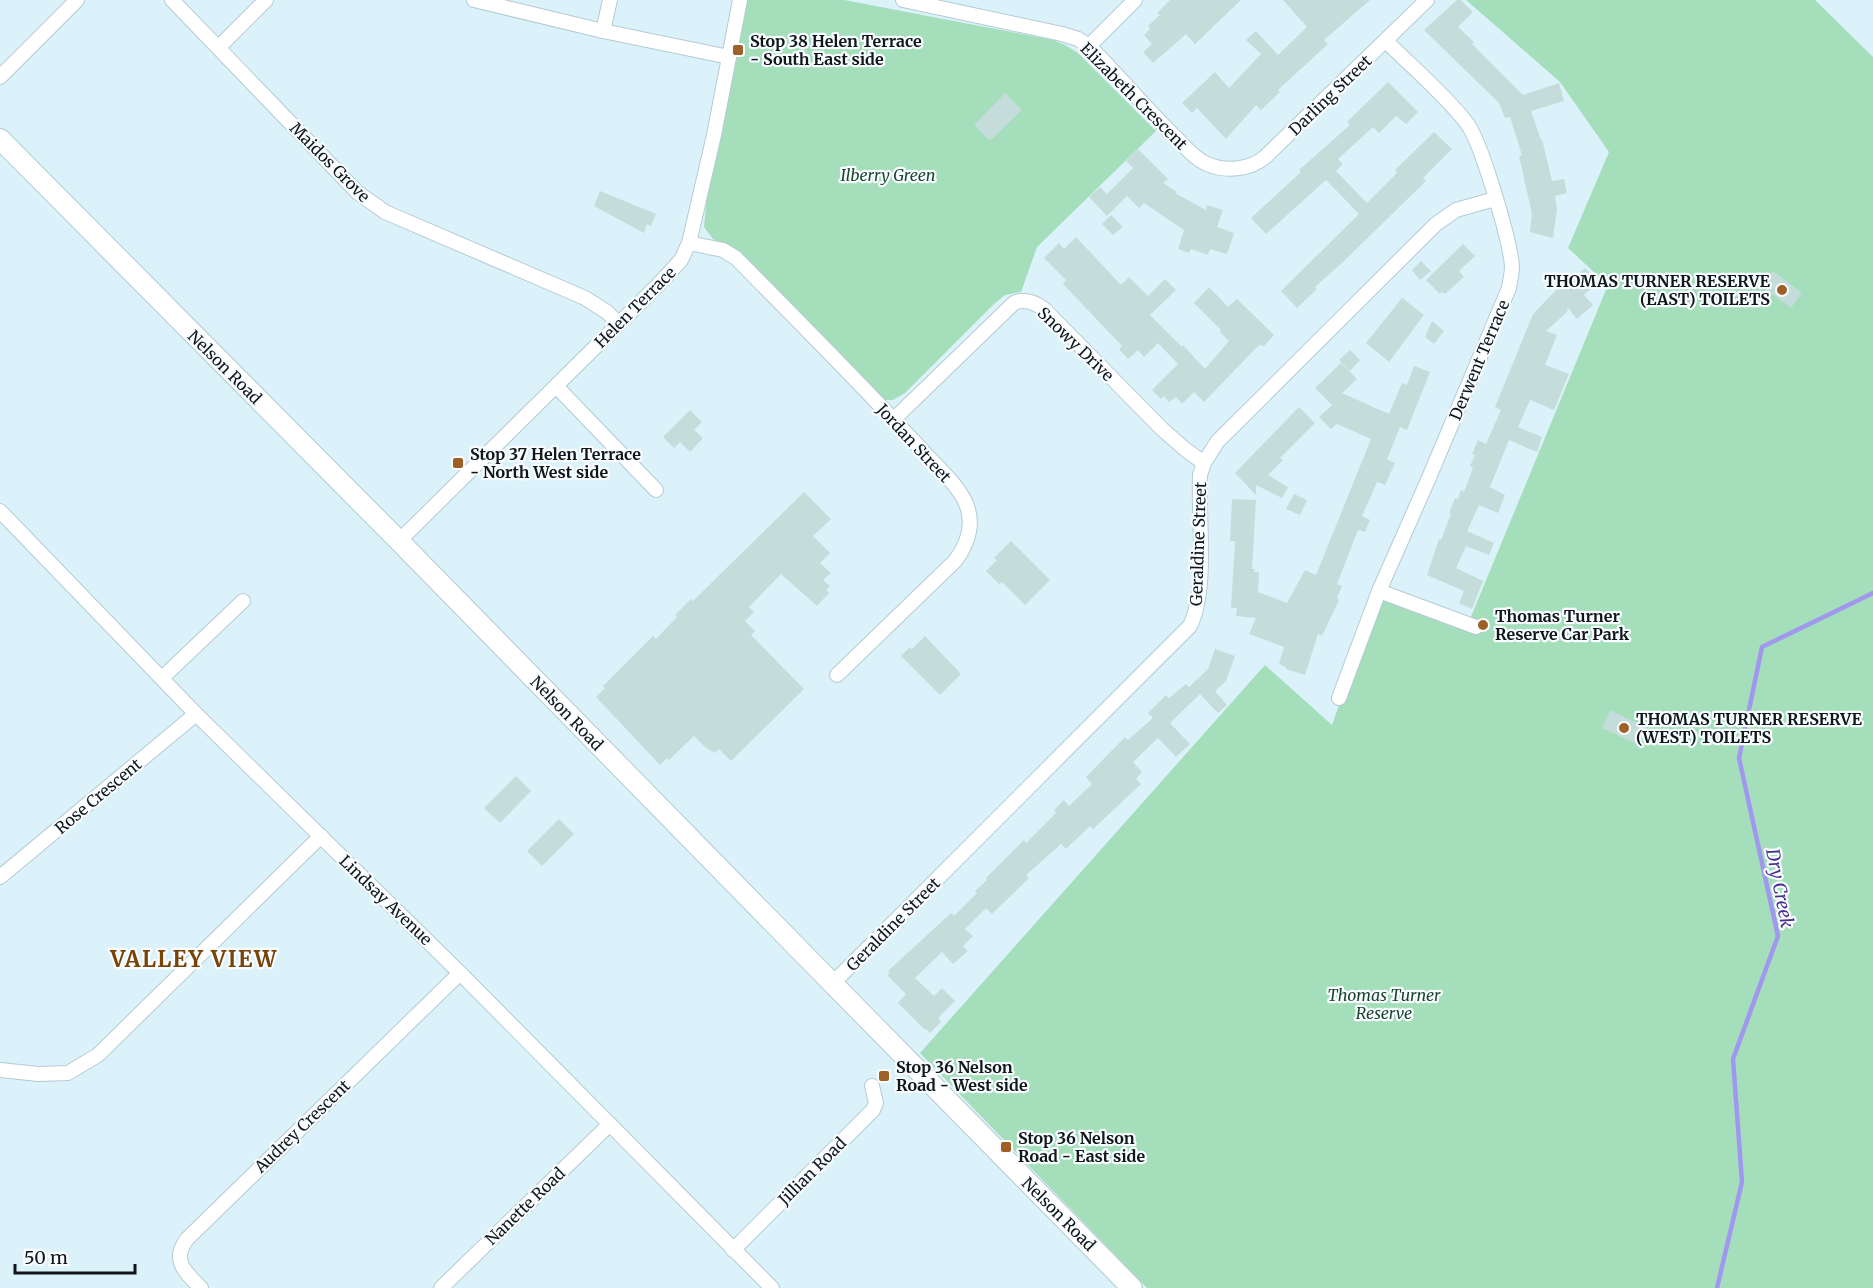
<svg xmlns="http://www.w3.org/2000/svg" width="1873" height="1288" viewBox="0 0 1873 1288" font-family="Merriweather,serif">
	<style>
		.green { fill: #a5debb }
		.lines { fill: none; stroke-linecap: round; stroke-linejoin: round }
		.stream { stroke: #a097ee; stroke-width: 4.5 }
		.building { fill: #c4dcda }
		.street-casing { stroke: #b5cbd3; stroke-width: 16 }
		.secondary-casing { stroke: #b5cbd3; stroke-width: 22 }
		.street { stroke: #fff; stroke-width: 14 }
		.secondary { stroke: #fff; stroke-width: 20 }
		.poi-dot { fill: #9e6027; stroke: #f8fcfe; stroke-width: 2 }
		.labels { text-anchor: middle; dominant-baseline: central; stroke-width: 4.5; stroke-linejoin: round; paint-order: stroke }
		.poi-label { font-size: 16px; font-weight: bold; fill: #0f171a; stroke: #f8fcfe; text-anchor: start }
		.street-label { font-size: 16px; fill: #0f171a; stroke: #f8fcfe }
		.park-label { font-size: 16px; font-style: italic; fill: #1a442d; stroke: #f8fcfe }
		.water-label { font-size: 18px; font-style: italic; fill: #452d91; stroke: #f8fcfe }
		.district-label { font-size: 22px; font-weight: bold; letter-spacing: 1.5px; fill: #794206; stroke: #f8fcfe }
	</style>
	<rect width="100%" height="100%" fill="#dcf2fb"/>
	<g class="green">
		<path d="M747 0H844L1053 40 1065 45 1078 53 1156 131 1037 247 1021 292 1005 295 994 304 905 393 893 400H884L728 246 713 239 704 227 707 194Z"/>
		<path d="M1466 0H1815L1873 57V1288H1147L920 1053 1265 665 1332 725 1379 591 1468 624 1608 285 1568 248 1609 152 1560 82Z"/>
	</g>
	<g class="lines">
		<path class="stream" d="M1717 1288 1742 1182 1733 1059 1778 936 1739 758 1762 647 1873 593"/>
	</g>
	<g class="building">
		<path d="M1170 0H1241L1195 44 1186 34 1153 63 1143 52 1152 44 1144 35 1150 29 1148 26 1160 15 1157 13Z"/>
		<path d="M1283 0H1370L1324 40 1328 44 1278 90 1280 92 1261 110 1256 105 1226 139 1197 108 1192 113 1182 103 1215 72 1229 88 1261 54 1246 40 1256 31 1278 55 1307 27Z"/>
		<path d="M1457 0H1461L1473 12 1458 27 1474 42 1472 44 1523 95 1559 83 1564 101 1531 111 1541 140 1542 139 1552 181 1564 179 1567 193 1555 196 1557 209 1553 238 1530 232 1532 214 1519 156 1522 155 1510 117 1505 118 1499 103 1424 30Z"/>
		<path d="M1388 82 1418 112 1406 124 1396 116 1379 133 1373 127 1338 159 1343 164 1336 171 1367 203 1397 173 1395 170 1434 132 1452 149 1423 178 1426 181 1342 263 1315 287 1317 289 1297 308 1281 291 1359 214 1326 180 1266 234 1251 218 1301 172 1299 170 1350 125 1347 122Z"/>
		<path d="M1005 93 1022 110 990 141 974 125Z"/>
		<path d="M1138 149 1168 179 1163 183 1177 192 1175 193 1206 210 1207 205 1223 210 1217 227 1234 233 1227 254 1210 249 1208 255 1191 249 1189 253 1178 249 1184 230 1144 203 1139 208 1127 196 1107 216 1089 197 1100 187 1107 194 1133 168 1126 161Z"/>
		<path d="M600 191 656 214 651 226 647 224 644 233 594 206Z"/>
		<path d="M1111 215 1123 227 1113 235 1102 224Z"/>
		<path d="M1076 237 1121 285 1129 277 1148 296 1165 279 1176 290 1150 315 1182 347 1183 345 1205 369 1229 341 1220 332 1221 330 1194 303 1209 287 1228 307 1237 299 1274 335 1264 346 1259 345 1204 402 1194 392 1182 404 1176 397 1169 402 1164 396 1161 399 1152 390 1178 364 1158 343 1144 357 1138 350 1128 359 1119 349 1122 346 1063 284 1066 280 1044 258 1059 243 1064 249Z"/>
		<path d="M1463 244 1475 256 1459 271 1464 277 1445 294 1442 292 1440 294 1426 280Z"/>
		<path d="M1421 261 1431 271 1420 280 1412 270Z"/>
		<path d="M1585 268 1598 282 1584 295 1593 305 1577 319 1568 308 1567 312 1546 331 1557 335 1545 365 1569 374 1554 410 1530 400 1518 427 1542 437 1537 452 1509 440 1490 487 1505 495 1498 513 1479 505 1467 531 1494 543 1489 555 1466 546 1456 568 1483 581 1472 609 1459 603 1464 591 1427 575 1439 539 1441 540 1451 514 1449 513 1455 498 1458 499 1461 490 1464 492 1473 468 1470 466 1475 455 1472 454 1478 440 1486 444 1501 410 1495 407 1533 314 1562 284V289Z"/>
		<path d="M1773 271 1802 293 1791 308 1762 286Z"/>
		<path d="M1402 298 1424 315 1389 362 1366 343Z"/>
		<path d="M1432 321 1444 331 1434 344 1425 337Z"/>
		<path d="M1350 350 1360 360 1350 371 1339 360Z"/>
		<path d="M1341 363 1357 379 1342 393 1389 414 1402 383 1407 385 1414 366 1430 372 1407 430 1400 427 1387 459 1395 463 1385 485 1377 482 1362 516 1370 520 1365 532 1358 530 1337 584 1342 586 1337 598 1339 600 1322 636 1318 634 1305 675 1286 669V667L1279 664 1284 647 1249 634 1256 618 1236 616 1237 608H1231L1235 541H1230L1232 499 1256 500 1252 569H1255L1254 572H1259L1258 592 1287 603 1305 570 1316 575 1371 439 1337 424 1331 429 1319 417 1332 405 1315 388Z"/>
		<path d="M1299 407 1315 423 1280 458 1283 460 1268 475 1288 487 1282 498 1256 485V495L1235 473Z"/>
		<path d="M690 410 702 422 694 430 703 438 690 452 680 442 674 448 663 437Z"/>
		<path d="M804 492 831 519 813 536 830 553 820 563 831 573 823 580 830 586 826 590 829 593 817 606 781 574 749 607 754 612 745 621 755 631 751 635 804 689 731 761 719 749 715 753 706 748 694 736 669 760 667 758 660 765 596 697 605 688 603 686 653 636 656 639 677 617 675 615 691 599 693 601Z"/>
		<path d="M1294 494 1307 500 1300 515 1286 509Z"/>
		<path d="M1011 541 1050 580 1025 605 1002 582 999 584 986 571 997 560 994 558Z"/>
		<path d="M925 636 961 674 940 695 901 656 909 648 912 649Z"/>
		<path d="M1215 649 1235 656 1226 681 1215 691 1227 705 1218 713 1200 694 1170 723 1190 744 1176 757 1158 738 1133 762 1142 772 1136 779 1141 784 1093 829 1090 826 1066 849 1061 844 1026 875 1029 878 992 914 986 908 965 929 973 936 963 946 968 951 953 964 942 952 915 978 934 996 942 988 955 1001 938 1018 941 1022 930 1033 926 1029 925 1030 898 1003 906 994 887 975 890 973 888 971 951 913 954 916 977 893 975 891 987 880 986 878 1024 840 1026 843 1056 813 1054 810 1064 800 1069 806 1092 784 1086 777 1125 737 1128 740 1153 718 1148 713 1166 695 1169 698 1186 684 1189 687 1208 669Z"/>
		<path d="M1610 710 1647 728 1639 745 1602 728Z"/>
		<path d="M516 776 531 791 500 823 484 808Z"/>
		<path d="M559 819 574 834 542 866 527 851Z"/>
	</g>
	<g class="lines">
		<defs>
			<g id="street">
				<path d="M172 0 357 192 385 212 585 298 607 312 618 323"/>
				<path d="M474 0 603 31 729 57"/>
				<path d="M903 0 1062 34 1078 39 1089 46C1117 74 1143 105 1172 134 1183 144 1193 158 1207 164 1225 172 1250 170 1265 157L1427 0"/>
				<path d="M603 31 610 0"/>
				<path d="M1089 46 1135 0"/>
				<path d="M219 47 266 0"/>
				<path d="M0 77 77 0"/>
				<path d="M689 243 723 250 736 258C798 321 861 384 921 449 935 465 960 486 967 506 974 526 967 545 955 561L837 675"/>
				<path d="M556 386 656 490"/>
				<path d="M894 419 1014 303C1024 298 1037 303 1045 310L1162 429 1186 450 1204 463"/>
				<path d="M0 511 196 714 460 973 772 1288"/>
				<path d="M399 541 659 284 681 260 689 243 714 135 740 0"/>
				<path d="M1379 591 1476 627"/>
				<path d="M162 678 243 601"/>
				<path d="M1339 698 1379 591 1428 480 1509 288C1510 281 1512 274 1512 266 1510 241 1481 140 1466 122 1443 93 1412 67 1386 41"/>
				<path d="M0 877 196 714"/>
				<path d="M833 983 1190 626C1208 589 1198 518 1200 475L1204 463 1217 442 1436 224 1456 210 1495 199"/>
				<path d="M0 1070 38 1074 68 1073 98 1055 321 836"/>
				<path d="M733 1250 873 1110 876 1103 872 1086"/>
				<path d="M201 1288C185 1272 171 1260 187 1239L460 973"/>
				<path d="M441 1288 610 1124"/>
			</g>
			<path id="secondary" d="M0 139C133 273 267 407 400 542 644 790 887 1041 1132 1288"/>
		</defs>
		<use href="#street" class="street-casing"/>
		<use href="#secondary" class="secondary-casing"/>
		<use href="#street" class="street"/>
		<use href="#secondary" class="secondary"/>
	</g>
	<g class="poi-dot">
		<rect x="732" y="44" width="12" height="12" rx="3"/>
		<circle cx="1782" cy="290" r="6"/>
		<rect x="452" y="457" width="12" height="12" rx="3"/>
		<circle cx="1483" cy="625" r="6"/>
		<circle cx="1624" cy="728" r="6"/>
		<rect x="878" y="1070" width="12" height="12" rx="3"/>
		<rect x="1000" y="1141" width="12" height="12" rx="3"/>
	</g>
	<g class="labels">
		<g class="poi-label">
			<text x="750" y="41">Stop 38 Helen Terrace<tspan x="750" dy="18">- South East side</tspan></text>
			<text x="1770" y="281" text-anchor="end">THOMAS TURNER RESERVE<tspan x="1770" dy="18">(EAST) TOILETS</tspan></text>
			<text x="470" y="454">Stop 37 Helen Terrace<tspan x="470" dy="18">- North West side</tspan></text>
			<text x="1495" y="616">Thomas Turner<tspan x="1495" dy="18">Reserve Car Park</tspan></text>
			<text x="1636" y="719">THOMAS TURNER RESERVE<tspan x="1636" dy="18">(WEST) TOILETS</tspan></text>
			<text x="896" y="1067">Stop 36 Nelson<tspan x="896" dy="18">Road - West side</tspan></text>
			<text x="1018" y="1138">Stop 36 Nelson<tspan x="1018" dy="18">Road - East side</tspan></text>
		</g>
		<g class="street-label">
			<text transform="translate(1330 95) rotate(-44)">Darling Street</text>
			<text transform="translate(1134 96) rotate(45)">Elizabeth Crescent</text>
			<text transform="translate(330 162) rotate(45)">Maidos Grove</text>
			<text transform="translate(635 307) rotate(-45)">Helen Terrace</text>
			<text transform="translate(1076 344) rotate(44)">Snowy Drive</text>
			<text transform="translate(1479 360) rotate(-67)">Derwent Terrace</text>
			<text transform="translate(225 367) rotate(45)">Nelson Road</text>
			<text transform="translate(914 443) rotate(47)">Jordan Street</text>
			<text transform="translate(1198 544) rotate(-88)">Geraldine Street</text>
			<text transform="translate(567 713) rotate(46)">Nelson Road</text>
			<text transform="translate(98 796) rotate(-40)">Rose Crescent</text>
			<text transform="translate(386 900) rotate(44)">Lindsay Avenue</text>
			<text transform="translate(893 924) rotate(-45)">Geraldine Street</text>
			<text transform="translate(302 1126) rotate(-44)">Audrey Crescent</text>
			<text transform="translate(812 1171) rotate(-45)">Jillian Road</text>
			<text transform="translate(525 1206) rotate(-44)">Nanette Road</text>
			<text transform="translate(1059 1214) rotate(45)">Nelson Road</text>
		</g>
		<g class="park-label">
			<text x="888" y="175">Ilberry Green</text>
			<text x="1384" y="995">Thomas Turner<tspan x="1384" dy="18">Reserve</tspan></text>
		</g>
		<g class="water-label">
			<text transform="translate(1780 888) rotate(79)">Dry Creek</text>
		</g>
		<g class="district-label">
			<text x="194" y="959">VALLEY VIEW</text>
		</g>
	</g>
	<path d="M15 1264v9h120v-9" fill="none" stroke="#0f171a" stroke-width="3"/>
	<text x="24" y="1264" font-size="18" fill="#0f171a" stroke="#f8fcfe" stroke-width="4.5" paint-order="stroke">50 m</text>
</svg>
